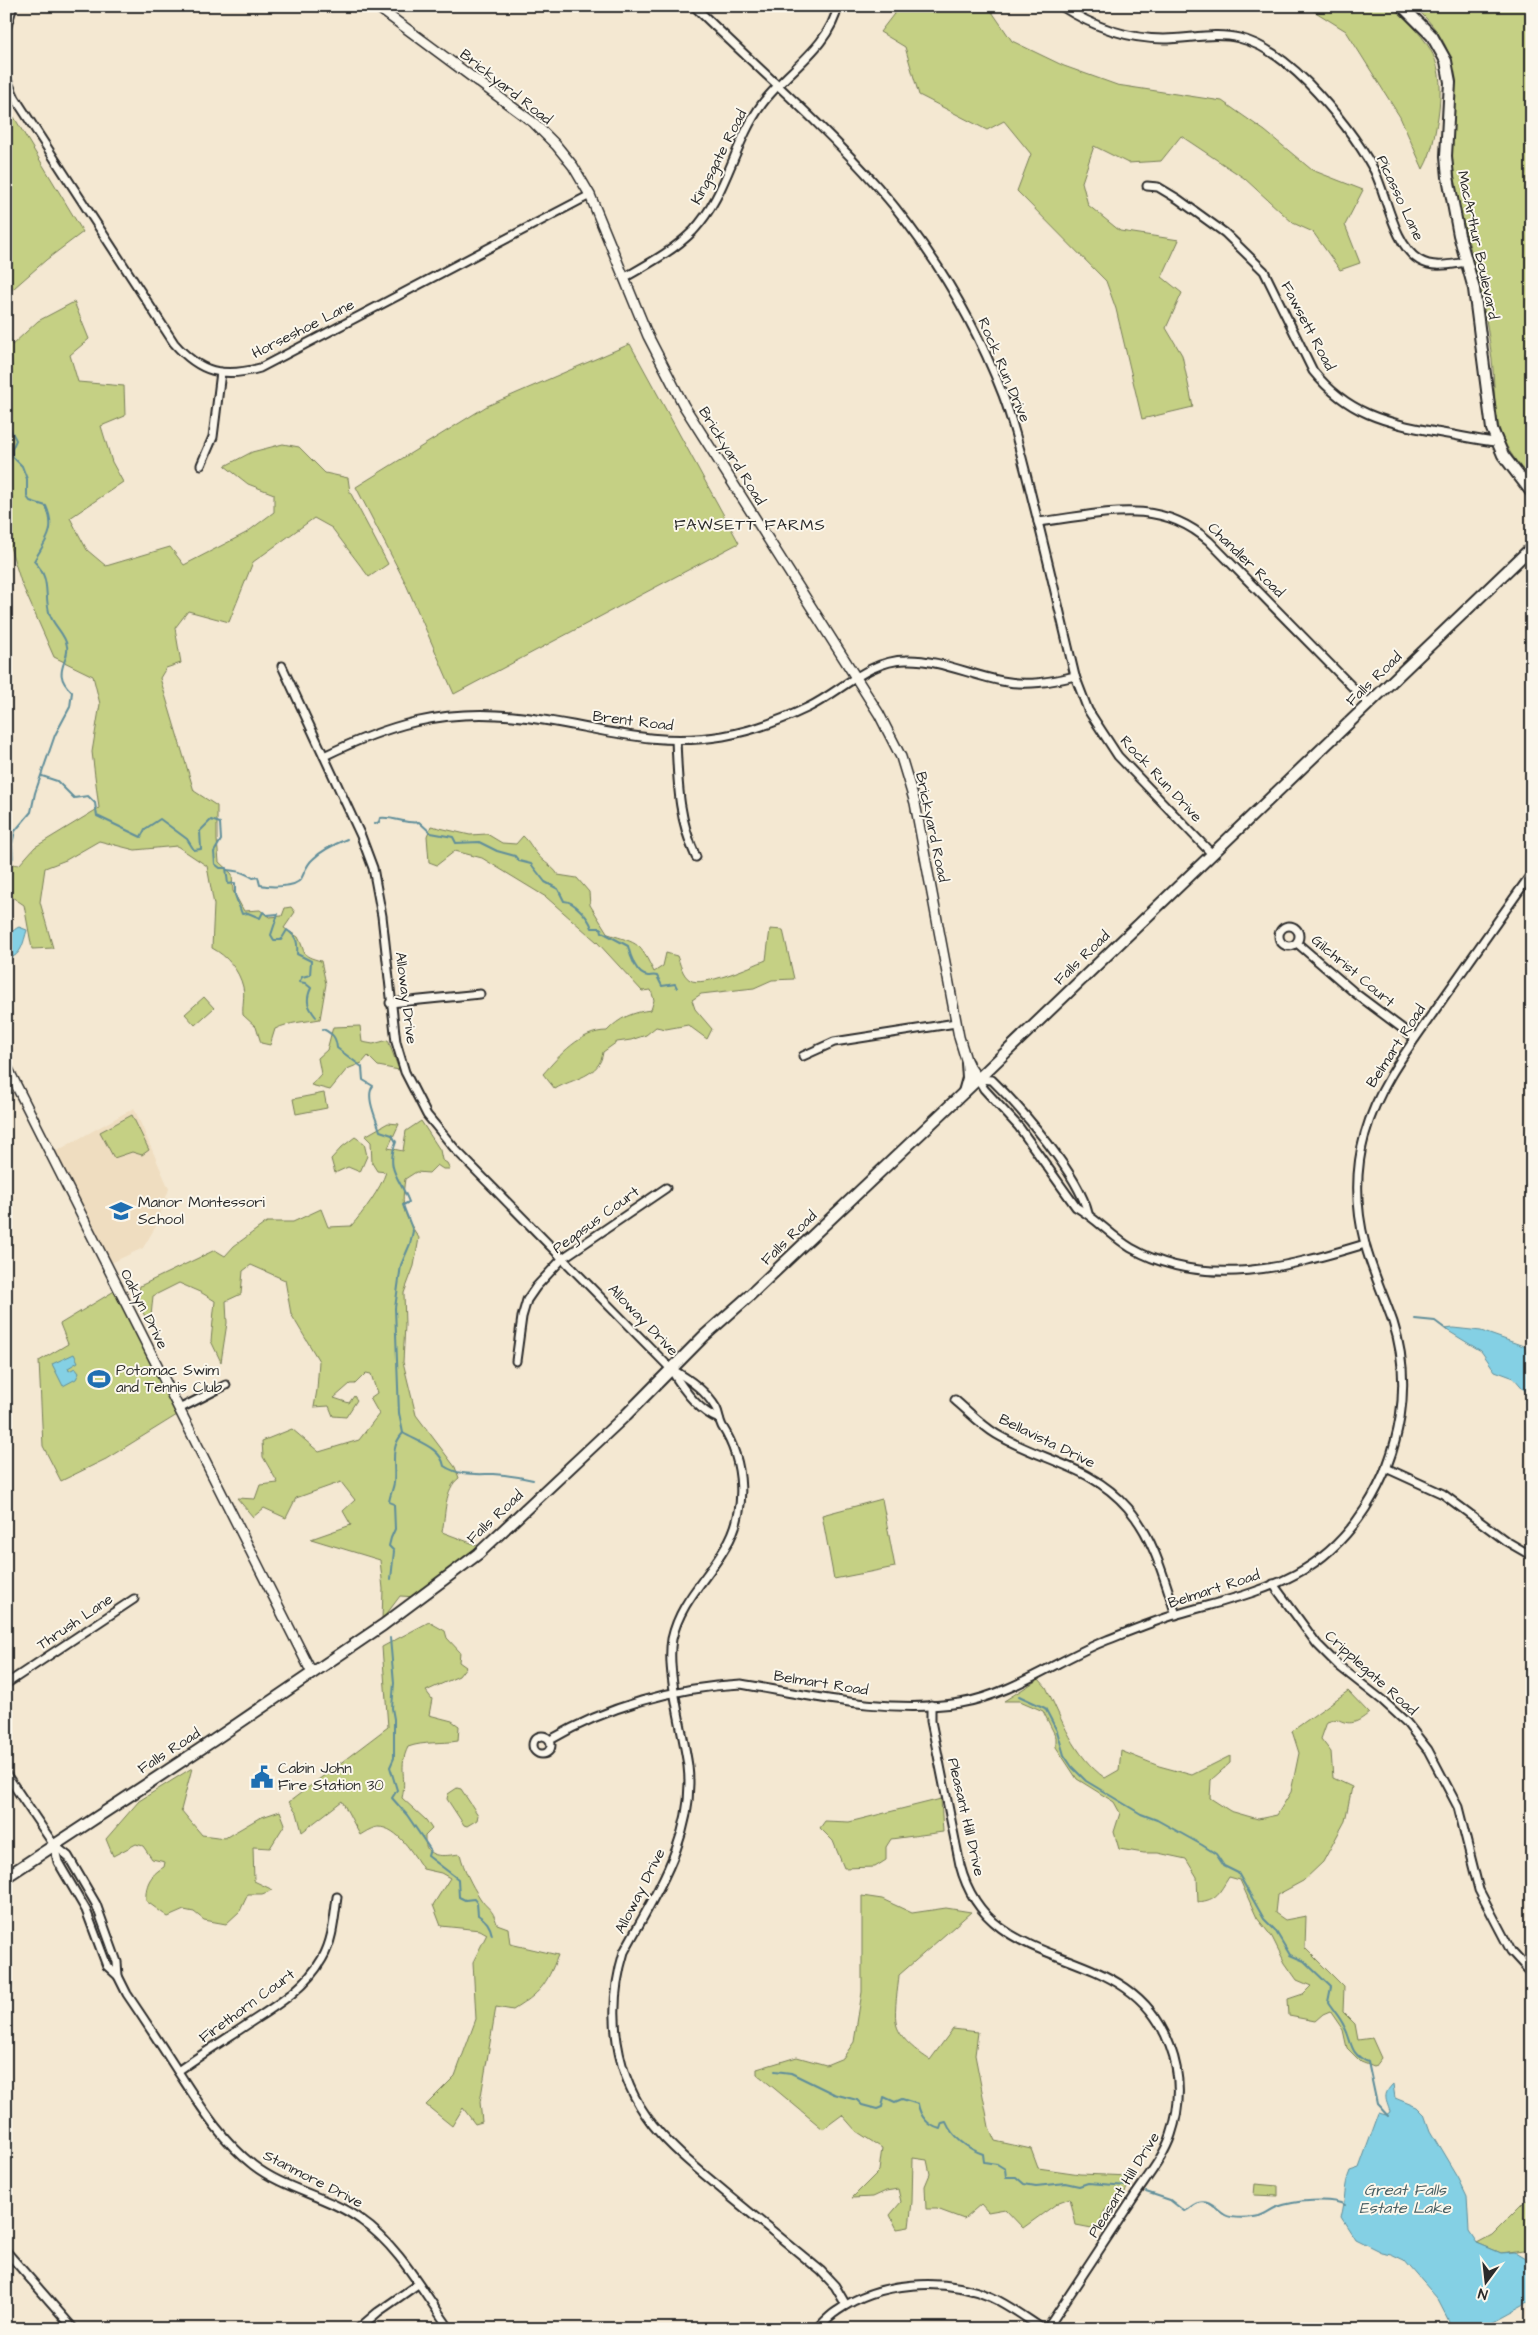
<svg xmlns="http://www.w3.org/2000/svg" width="1538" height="2335" viewBox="0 0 1538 2335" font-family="'Architects Daughter',sans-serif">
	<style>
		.built { fill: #efddc0 }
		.green { fill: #c5d084; stroke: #787e58 }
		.water { fill: #84d0e4; stroke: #608e9a }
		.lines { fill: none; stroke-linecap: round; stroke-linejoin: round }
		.stream { stroke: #608e9a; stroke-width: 2 }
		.minor-casing { stroke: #2b2b2b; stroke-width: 11 }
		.tertiary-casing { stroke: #2b2b2b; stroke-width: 12 }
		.secondary-casing { stroke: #2b2b2b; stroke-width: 14 }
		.minor { stroke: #fbf7ec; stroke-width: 7 }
		.tertiary { stroke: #fbf7ec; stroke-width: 9 }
		.secondary { stroke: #fbf7ec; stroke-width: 10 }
		.labels { text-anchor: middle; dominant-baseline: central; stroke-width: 4; stroke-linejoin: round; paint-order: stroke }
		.street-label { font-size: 15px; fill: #2b2b2b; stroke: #fbf7ec }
		.poi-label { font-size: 15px; fill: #2b2b2b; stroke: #fbf7ec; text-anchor: start }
		.neighbourhood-label { font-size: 16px; letter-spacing: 1px; fill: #2b2b2b; stroke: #fbf7ec }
		.water-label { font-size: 16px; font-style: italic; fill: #465d62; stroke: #fbf7ec }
	</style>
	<rect width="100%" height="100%" fill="#f4e8d2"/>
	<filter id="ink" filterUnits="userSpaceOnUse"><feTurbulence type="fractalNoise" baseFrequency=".02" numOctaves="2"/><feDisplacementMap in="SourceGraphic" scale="10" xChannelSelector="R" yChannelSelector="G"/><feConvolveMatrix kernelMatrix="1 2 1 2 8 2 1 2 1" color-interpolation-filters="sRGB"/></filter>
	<g filter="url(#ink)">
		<path class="built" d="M134 1108 169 1189 156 1226 143 1248 111 1263 55 1152Z"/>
		<g class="green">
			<path d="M900 6H988L1012 41 1064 66 1117 85 1222 101 1265 131 1312 170 1363 190 1345 225 1360 263 1340 270 1313 232 1293 223 1244 178 1181 136 1161 161 1128 163 1094 146 1082 182 1088 205 1120 231 1179 240 1162 277 1182 293 1166 328 1182 355 1193 407 1142 419 1116 309 1106 281 1017 191 1031 154 1004 121 987 130 919 95 905 47 880 32Z"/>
			<path d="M1306 6H1391C1432 42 1446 62 1438 117 1434 137 1433 151 1423 169L1400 117 1346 31Z"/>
			<path d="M1414 6H1532V482C1523 469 1511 456 1504 441 1493 420 1495 383 1492 359 1489 336 1485 312 1480 288 1474 254 1460 221 1456 185 1454 172 1451 157 1451 144 1454 81 1465 54 1414 6Z"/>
			<path d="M14 117 83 232 46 260 6 295V121Z"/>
			<path d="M74 302 89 339 70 355 78 382 124 386 125 416 101 426 112 462 123 482 70 518 87 550 106 566 170 547 184 565 246 533 274 512V494L248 484 225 466 252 452 283 444 299 447 325 473 348 478 350 492 388 564 369 577 332 528 314 518 253 562 229 622 188 611 175 628 181 663 166 668 160 678 194 791 217 806V840L219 862 232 874 233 891 244 911 260 910 269 917 282 916 285 908 291 907 295 912 284 928 298 937C307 954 299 955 321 961L326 984 320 1019C305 1022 289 1022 275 1029L270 1045 261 1043 256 1027 243 1015C242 1006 245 996 243 987 239 970 227 956 212 948L214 905 207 866 177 846 135 850 99 841 66 860 45 868 40 902 53 948 32 949 24 905 6 893V863L19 865 35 847 99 808 92 752 100 704 93 676 54 657 21 582 6 534V328L12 345 38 321Z"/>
			<path d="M630 344 739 543 454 694 405 582 356 487 487 406Z"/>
			<path d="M431 826 470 835 487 834 502 843 516 844 523 836C530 842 532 849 538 855 544 863 553 866 558 875L577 878 589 892 590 905 608 934C640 944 639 942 654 972L663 966 666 953 677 956C680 963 682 975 690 980 702 988 752 966 766 960L770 929 783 930 794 979 772 980 754 988 701 994 692 1000 695 1009 712 1029 707 1039 688 1025 666 1029 656 1027 646 1035 631 1040 617 1042 603 1052C600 1077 573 1078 555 1089L543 1074C560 1055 580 1031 607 1031 619 1018 633 1012 651 1010L654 1000 651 990 642 991 597 942 546 897 482 858 455 851 437 865 429 862 427 836Z"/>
			<path d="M204 997 214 1008 195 1025 185 1014Z"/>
			<path d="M360 1026 362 1042 373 1044 388 1040 399 1070 378 1066 368 1056 362 1063 347 1069 330 1090 311 1085 321 1074 318 1058 327 1050 333 1027Z"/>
			<path d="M324 1093 327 1108 296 1114 293 1099Z"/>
			<path d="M132 1115 149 1150 142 1155 132 1152 114 1158 100 1132Z"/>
			<path d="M421 1121 440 1150 442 1160 447 1163 450 1169H443L437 1165 429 1173 416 1172 405 1179C401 1208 403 1213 419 1238L414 1266 404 1293 405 1325 403 1362 416 1415 455 1467 459 1478C444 1489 446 1514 442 1532L479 1546 417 1597 400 1596 382 1620 383 1589 380 1560 311 1539 351 1525 343 1511 355 1500 341 1482 296 1498 286 1518 264 1508 253 1517 237 1498 255 1499 260 1485 278 1483 263 1457 262 1441 292 1429 319 1452 359 1440 379 1414 370 1398 377 1393 371 1374 366 1373 355 1384H350L334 1398 349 1403 354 1396 357 1400 346 1417 333 1416 329 1406 314 1407 317 1390 319 1361 291 1314 285 1280 251 1265 243 1271 241 1294 226 1301 227 1323 221 1362 211 1341 215 1301 202 1293 179 1283 153 1296 150 1326 137 1301 140 1286 215 1250 225 1256 234 1246 267 1222H293L321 1209 328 1227 351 1226C363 1213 381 1188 386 1172L377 1171 372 1163 371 1142 365 1136 388 1123 399 1124 388 1148 403 1151 406 1131Z"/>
			<path d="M355 1137 364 1143 367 1156 360 1172 348 1167 335 1173 331 1159 342 1147Z"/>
			<path d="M116 1290 177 1415 106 1459 61 1481 43 1446 39 1361 68 1344 60 1324Z"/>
			<path d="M882 1499 895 1567 834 1579 822 1515Z"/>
			<path d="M429 1622 445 1631 447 1638 460 1652 459 1662 466 1667 459 1676 426 1691 432 1699 429 1715 452 1721 459 1726 458 1741C441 1744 424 1741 408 1747 398 1767 407 1778 402 1798L426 1820 432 1829 425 1836C424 1860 443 1856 460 1854 464 1870 471 1884 480 1898 488 1910 492 1907 497 1924L508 1928 510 1944 558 1955C546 1986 540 1993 513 2010L496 2007 480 2102 482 2122 475 2124 463 2108 452 2126 426 2105 455 2076 476 2019 473 1962 487 1934 480 1930 441 1926 433 1905 450 1878 441 1873 423 1869C413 1854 398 1827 378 1827 373 1827 365 1832 360 1835L342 1801 302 1832 297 1813 289 1802 388 1727 382 1647Z"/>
			<path d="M1039 1679 1046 1687C1062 1720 1074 1756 1105 1778L1119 1770 1121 1751 1159 1766 1192 1775 1230 1756V1763L1211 1780 1210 1798 1230 1811 1258 1819 1277 1815 1291 1792 1299 1753 1292 1731 1348 1691 1369 1713C1357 1723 1350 1726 1337 1719L1327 1722 1321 1739 1331 1752 1333 1778 1352 1787 1345 1821 1323 1862 1303 1881 1277 1895 1275 1913 1285 1920 1306 1916 1305 1948 1344 1987 1343 2012 1355 2024 1358 2040 1372 2038 1381 2058 1374 2067 1361 2062 1347 2048 1343 2030 1330 2011 1323 2014 1315 2021 1289 2016 1288 1999 1303 1994 1311 1986 1297 1980 1285 1963 1272 1937 1257 1918 1240 1880 1229 1877C1219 1893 1217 1900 1198 1902L1197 1877 1186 1859 1158 1853H1144L1119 1849 1114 1832 1120 1813 1114 1802 1077 1779 1056 1747V1737L1043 1711 1020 1701H1004Z"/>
			<path d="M192 1768 181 1810 202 1835 225 1838 259 1818 280 1811 285 1824 270 1848 253 1847 254 1881 273 1890 262 1894H248L240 1911 226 1924 204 1920 194 1912 184 1910 168 1917 146 1901C145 1885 150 1875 164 1867L165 1862 152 1859 143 1846 136 1844 113 1856 106 1839 139 1801Z"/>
			<path d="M457 1788 461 1789 478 1815 477 1820 467 1826 464 1825 447 1799 448 1794Z"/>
			<path d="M941 1799 943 1832 891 1839 886 1847V1860L875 1867 844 1868 833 1841 820 1828 825 1821 849 1822Z"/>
			<path d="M862 1896 882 1899 912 1913 946 1908 971 1912 899 1975C898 1989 894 2008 896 2022 898 2038 918 2052 930 2060L953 2029 978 2032 975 2055 989 2127 995 2141 1031 2149 1038 2168 1080 2174 1131 2176 1125 2193 1105 2210 1097 2229 1076 2225 1070 2198 1059 2202 1023 2228 1005 2209 988 2212 981 2204 964 2219 937 2209H926L925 2186 930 2174 927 2160 913 2158 912 2202 909 2227 897 2229 890 2215 901 2202 898 2189 886 2191 873 2197 852 2198 879 2171 882 2148 856 2131 842 2115 823 2129 757 2074V2069L797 2057 826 2065 843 2058 854 2042 862 1992Z"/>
			<path d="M1255 2184 1278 2186V2196L1254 2195Z"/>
			<path d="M1532 2195V2249L1501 2253 1477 2243 1492 2235Z"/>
		</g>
		<g class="water">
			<path d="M19 927 27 930C23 943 22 955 8 959 3 947 6 933 19 927Z"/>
			<path d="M1453 1328 1481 1331 1532 1349V1399L1514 1378 1495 1371 1481 1351 1445 1329Z"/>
			<path d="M74 1354 78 1362 68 1368 69 1371 75 1368 79 1373 76 1379 63 1386 52 1364Z"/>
			<path d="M1393 2084 1395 2098 1417 2107 1424 2114 1430 2131 1458 2178 1467 2197 1469 2231 1477 2243 1501 2253 1515 2252 1532 2262V2300L1479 2329H1453L1437 2298 1404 2260 1391 2254 1381 2252 1355 2239 1341 2217C1346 2201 1343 2187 1350 2171L1359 2168 1379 2113 1386 2115 1390 2112C1386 2099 1382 2095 1393 2084Z"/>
		</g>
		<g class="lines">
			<g class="stream">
				<path d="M6 421 16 440 12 449V456L22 466 27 479V497L30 501 46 506C57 531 45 541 34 561 51 579 44 591 49 612 52 625 65 633 67 646 70 662 50 672 72 692L70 707 55 735 35 793 31 812 15 831 12 844 13 858 6 866"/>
				<path d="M42 776 57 781 74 798 88 796 95 803 97 816 141 837 145 829 160 819 187 839 194 850 201 849 200 831 211 820 220 823 221 840 214 852 215 864 220 868H226L228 884 235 883V895L242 914 248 913 260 918 263 912 267 915 278 914 271 935 274 940H281L287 930C297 937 298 942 297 954L311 961 310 975 302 977 299 982 305 983 311 988C305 1001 308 1007 316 1017"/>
				<path d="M375 824 379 822 380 818C393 816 408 825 419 822L431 833 453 837 456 843 479 842 497 851 515 856 519 861 531 864 545 882 558 889 564 901C574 901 589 918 592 928H601L602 932 628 946C630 955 636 975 648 976 651 976 654 975 657 976L662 986 675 984 677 988"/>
				<path d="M227 870C239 871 243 872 253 878L258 877 260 885C269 887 295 888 301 879 305 872 306 865 313 859 322 850 335 844 347 839"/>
				<path d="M323 1029C333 1034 336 1037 337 1048L362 1067 363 1080 373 1086C365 1096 376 1118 380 1131L392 1135 396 1142C385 1170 400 1178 409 1202L403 1205 413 1231 410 1244 401 1265 395 1308 399 1413 403 1433C418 1442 441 1448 444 1466 459 1476 476 1474 493 1474 507 1475 520 1477 533 1480"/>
				<path d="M1415 1319 1435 1321 1447 1330"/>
				<path d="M391 1579 394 1551 389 1546 391 1538 395 1529 394 1504 389 1502C390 1495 393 1489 394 1483 396 1464 389 1448 403 1433"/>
				<path d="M390 1638 394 1683 392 1708 394 1719V1758L390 1767 397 1790 392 1798 407 1815 430 1849 428 1856 458 1879 459 1897 465 1900 474 1899 477 1903 478 1915C486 1920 490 1925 492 1935"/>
				<path d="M1019 1696 1045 1708 1057 1731 1064 1755 1072 1767 1086 1781 1141 1814 1157 1820 1202 1845 1216 1854 1224 1866 1238 1873 1264 1919 1275 1930 1290 1955 1304 1961 1331 1987 1328 2002C1333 2010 1340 2017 1344 2026 1353 2042 1348 2053 1368 2062L1377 2104 1388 2116"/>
				<path d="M775 2071 791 2073 834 2094 857 2100 862 2105 877 2109 882 2107 884 2097 895 2102 902 2099 918 2104C920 2116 928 2126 940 2129L942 2123 946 2122C952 2137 968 2149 983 2154L984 2162 997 2164 1005 2169 1006 2177H1016L1024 2184 1036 2186 1065 2183 1079 2186 1088 2183 1128 2186"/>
				<path d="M1146 2192 1170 2200 1184 2211C1189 2209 1193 2204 1198 2203 1210 2199 1216 2210 1225 2215 1232 2219 1251 2218 1259 2216 1266 2214 1271 2209 1277 2207 1293 2201 1331 2197 1345 2205"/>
			</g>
			<defs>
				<g id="minor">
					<path d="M694 6C755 66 822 123 878 187 931 248 974 320 1003 395 1016 430 1024 466 1033 502 1048 560 1061 618 1075 676L1088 710 1118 756 1212 854"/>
					<path d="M1061 6C1092 26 1126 39 1164 39 1189 39 1215 32 1239 38 1265 44 1290 65 1308 83 1334 110 1356 137 1374 170 1387 196 1394 245 1419 260 1433 269 1452 264 1467 262"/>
					<path d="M6 29 13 6"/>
					<path d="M6 78 15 98 174 343C200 373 223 378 260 368L590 195"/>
					<path d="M1147 186 1158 187 1178 199 1225 233 1264 271 1313 371C1348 414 1384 422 1436 432 1456 435 1476 440 1496 442"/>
					<path d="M624 278C648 264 673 251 693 231 727 195 733 144 762 104 786 71 829 48 838 6"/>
					<path d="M201 465 213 437 221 372"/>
					<path d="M1038 522C1100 515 1157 495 1209 541L1369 704"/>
					<path d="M282 666 361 836 373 868 382 916 396 1042 405 1072 427 1115 455 1149 671 1369C682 1388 698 1411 719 1419"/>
					<path d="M676 740C678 783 678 818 696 857"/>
					<path d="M324 756C388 725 441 709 513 716 587 723 647 749 723 736 752 731 782 720 809 707 840 692 869 660 906 660 938 659 970 675 1002 681 1027 686 1051 682 1075 676"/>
					<circle cx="1289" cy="936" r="10"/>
					<path d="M1297 943 1355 993 1415 1038"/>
					<path d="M390 1003 480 994"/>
					<path d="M803 1056 834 1042 956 1023"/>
					<path d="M978 1079 984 1089 1019 1127 1076 1207C1096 1218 1111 1236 1131 1248 1205 1290 1289 1267 1365 1244"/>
					<path d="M978 1079 992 1080C1021 1108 1078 1174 1088 1213"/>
					<path d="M516 1361 522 1317 527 1300 536 1287 563 1258 666 1188"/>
					<path d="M671 1369C688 1378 706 1391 716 1408 719 1414 719 1420 722 1426 745 1462 748 1511 725 1548 707 1579 680 1602 672 1639 666 1672 683 1730 688 1766 696 1835 655 1894 624 1952 606 2011 614 2076 653 2125 675 2152 704 2174 731 2197 761 2222 791 2246 821 2271L835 2286 846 2305"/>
					<path d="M955 1400C968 1411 981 1425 996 1434 1041 1461 1091 1465 1128 1508 1154 1538 1164 1578 1176 1615"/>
					<path d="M179 1409 226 1385"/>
					<path d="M1386 1468 1443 1494 1506 1541 1532 1556"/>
					<path d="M1273 1584 1317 1644 1339 1666 1382 1700 1406 1722 1428 1750 1458 1807 1479 1890 1511 1951 1532 1974"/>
					<path d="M6 1684 134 1599"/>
					<path d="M931 1705V1721L960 1865C990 1982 1129 1934 1170 2046 1181 2075 1181 2105 1171 2135 1163 2159 1144 2181 1130 2203 1102 2245 1075 2287 1047 2329"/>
					<circle cx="542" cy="1745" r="9"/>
					<path d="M550 1740C606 1707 675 1687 741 1684 813 1696 887 1714 960 1703 1011 1695 1059 1659 1107 1640 1130 1631 1154 1621 1178 1614 1218 1602 1259 1594 1296 1574 1353 1544 1390 1480 1400 1418 1405 1386 1403 1353 1393 1322 1384 1296 1372 1271 1365 1244 1356 1209 1355 1170 1365 1134 1379 1084 1411 1045 1440 1003 1471 959 1501 916 1532 873"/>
					<path d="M6 1774 54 1845 58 1862 86 1910 107 1966 118 1976"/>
					<path d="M54 1845 68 1856 96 1904 117 1962 118 1976 127 1994C144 2019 161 2045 177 2070 200 2105 220 2139 253 2165 285 2190 328 2196 361 2220 399 2246 423 2292 450 2329"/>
					<path d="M178 2071C201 2055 224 2040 248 2024 275 2006 305 1989 322 1959 333 1940 334 1919 337 1897"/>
					<path d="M6 2251 74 2329"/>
					<path d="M358 2329 378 2312 418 2284"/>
					<path d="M817 2329C823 2323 829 2316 837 2311 879 2281 944 2277 991 2297 1009 2305 1026 2318 1043 2329"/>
				</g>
				<g id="tertiary">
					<path d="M376 6 534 123 556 145 573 166 590 195 648 336 684 406 879 714 901 757 915 803 959 1037 967 1063 978 1079"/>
					<path d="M6 1065 312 1673"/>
				</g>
				<g id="secondary">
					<path d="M1402 6 1432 36 1446 61 1450 82 1446 156 1448 177 1459 235 1474 289 1492 429 1503 455 1532 493"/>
					<path d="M964 1092 968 1078 967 1063"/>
					<path d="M6 1877 214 1740 383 1625 478 1554 626 1415 704 1336 748 1297 978 1079 1532 547"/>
				</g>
			</defs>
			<use href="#minor" class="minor-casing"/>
			<use href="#tertiary" class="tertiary-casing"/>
			<use href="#secondary" class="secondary-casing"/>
			<use href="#minor" class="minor"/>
			<use href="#tertiary" class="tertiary"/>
			<use href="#secondary" class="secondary"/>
		</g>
	</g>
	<defs>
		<symbol id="school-bare" viewBox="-9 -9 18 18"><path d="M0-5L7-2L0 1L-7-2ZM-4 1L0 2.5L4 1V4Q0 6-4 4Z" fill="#1f6fb2" stroke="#fbf7ec" stroke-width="2.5" paint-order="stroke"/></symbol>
		<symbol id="stadium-bare" viewBox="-9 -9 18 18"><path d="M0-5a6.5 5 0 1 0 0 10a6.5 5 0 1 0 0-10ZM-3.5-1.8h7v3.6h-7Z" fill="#1f6fb2" stroke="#fbf7ec" stroke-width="2.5" paint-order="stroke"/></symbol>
		<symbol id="civic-bare" viewBox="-9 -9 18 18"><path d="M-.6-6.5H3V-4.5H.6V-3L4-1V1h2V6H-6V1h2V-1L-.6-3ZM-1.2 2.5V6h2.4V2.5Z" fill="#1f6fb2" stroke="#fbf7ec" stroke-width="2.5" paint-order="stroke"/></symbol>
	</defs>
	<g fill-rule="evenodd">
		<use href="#school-bare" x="105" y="1195" width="32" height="32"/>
		<use href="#stadium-bare" x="83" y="1363" width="32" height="32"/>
		<use href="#civic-bare" x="246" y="1761" width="32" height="32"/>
	</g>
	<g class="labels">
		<g class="street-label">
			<text transform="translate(506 87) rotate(38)">Brickyard Road</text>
			<text transform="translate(719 157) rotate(-63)">Kingsgate Road</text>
			<text transform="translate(1400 198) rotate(65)">Picasso Lane</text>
			<text transform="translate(1478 245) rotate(78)">MacArthur Boulevard</text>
			<text transform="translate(1308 326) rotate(62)">Fawsett Road</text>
			<text transform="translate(303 329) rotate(-27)">Horseshoe Lane</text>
			<text transform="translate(1004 370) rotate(67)">Rock Run Drive</text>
			<text transform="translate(732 456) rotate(58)">Brickyard Road</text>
			<text transform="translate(1246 560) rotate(44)">Chandler Road</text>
			<text transform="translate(1374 679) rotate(-44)">Falls Road</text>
			<text transform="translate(633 721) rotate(7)">Brent Road</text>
			<text transform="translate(1161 779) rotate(47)">Rock Run Drive</text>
			<text transform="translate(932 827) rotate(78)">Brickyard Road</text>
			<text transform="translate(1082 958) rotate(-44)">Falls Road</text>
			<text transform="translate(1353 971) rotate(40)">Gilchrist Court</text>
			<text transform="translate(406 998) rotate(83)">Alloway Drive</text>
			<text transform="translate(1396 1046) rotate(-57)">Belmart Road</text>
			<text transform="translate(596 1220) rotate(-36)">Pegasus Court</text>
			<text transform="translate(789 1238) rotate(-44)">Falls Road</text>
			<text transform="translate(144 1309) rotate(63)">Oaklyn Drive</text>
			<text transform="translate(643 1320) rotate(46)">Alloway Drive</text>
			<text transform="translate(1047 1441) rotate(26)">Bellavista Drive</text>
			<text transform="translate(495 1517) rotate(-43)">Falls Road</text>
			<text transform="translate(1214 1589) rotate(-18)">Belmart Road</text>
			<text transform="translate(75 1622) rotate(-34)">Thrush Lane</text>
			<text transform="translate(1371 1673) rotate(42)">Cripplegate Road</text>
			<text transform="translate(821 1683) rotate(9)">Belmart Road</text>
			<text transform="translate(169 1751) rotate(-33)">Falls Road</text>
			<text transform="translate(966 1817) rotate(77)">Pleasant Hill Drive</text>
			<text transform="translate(640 1891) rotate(-63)">Alloway Drive</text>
			<text transform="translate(247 2006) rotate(-36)">Firethorn Court</text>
			<text transform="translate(313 2179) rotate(27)">Stanmore Drive</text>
			<text transform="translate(1124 2185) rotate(-58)">Pleasant Hill Drive</text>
		</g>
		<g class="poi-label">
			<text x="138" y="1202">Manor Montessori<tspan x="138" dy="17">School</tspan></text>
			<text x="116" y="1370">Potomac Swim<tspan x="116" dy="17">and Tennis Club</tspan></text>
			<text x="278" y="1768">Cabin John<tspan x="278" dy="17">Fire Station 30</tspan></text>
		</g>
		<g class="neighbourhood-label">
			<text x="750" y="525">FAWSETT FARMS</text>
		</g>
		<g class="water-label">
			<text x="1405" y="2190">Great Falls<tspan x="1405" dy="18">Estate Lake</tspan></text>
		</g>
	</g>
	<rect width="1538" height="2335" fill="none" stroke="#fbf7ec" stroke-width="25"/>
	<rect x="12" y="12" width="1513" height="2310" fill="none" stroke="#2b2b2b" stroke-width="2" filter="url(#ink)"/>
	<g transform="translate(1486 2282) rotate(195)" stroke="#fbf7ec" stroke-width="4" paint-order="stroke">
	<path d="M0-4L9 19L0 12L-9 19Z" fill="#2b2b2b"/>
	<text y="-8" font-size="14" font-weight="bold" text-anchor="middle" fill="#2b2b2b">N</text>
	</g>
</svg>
